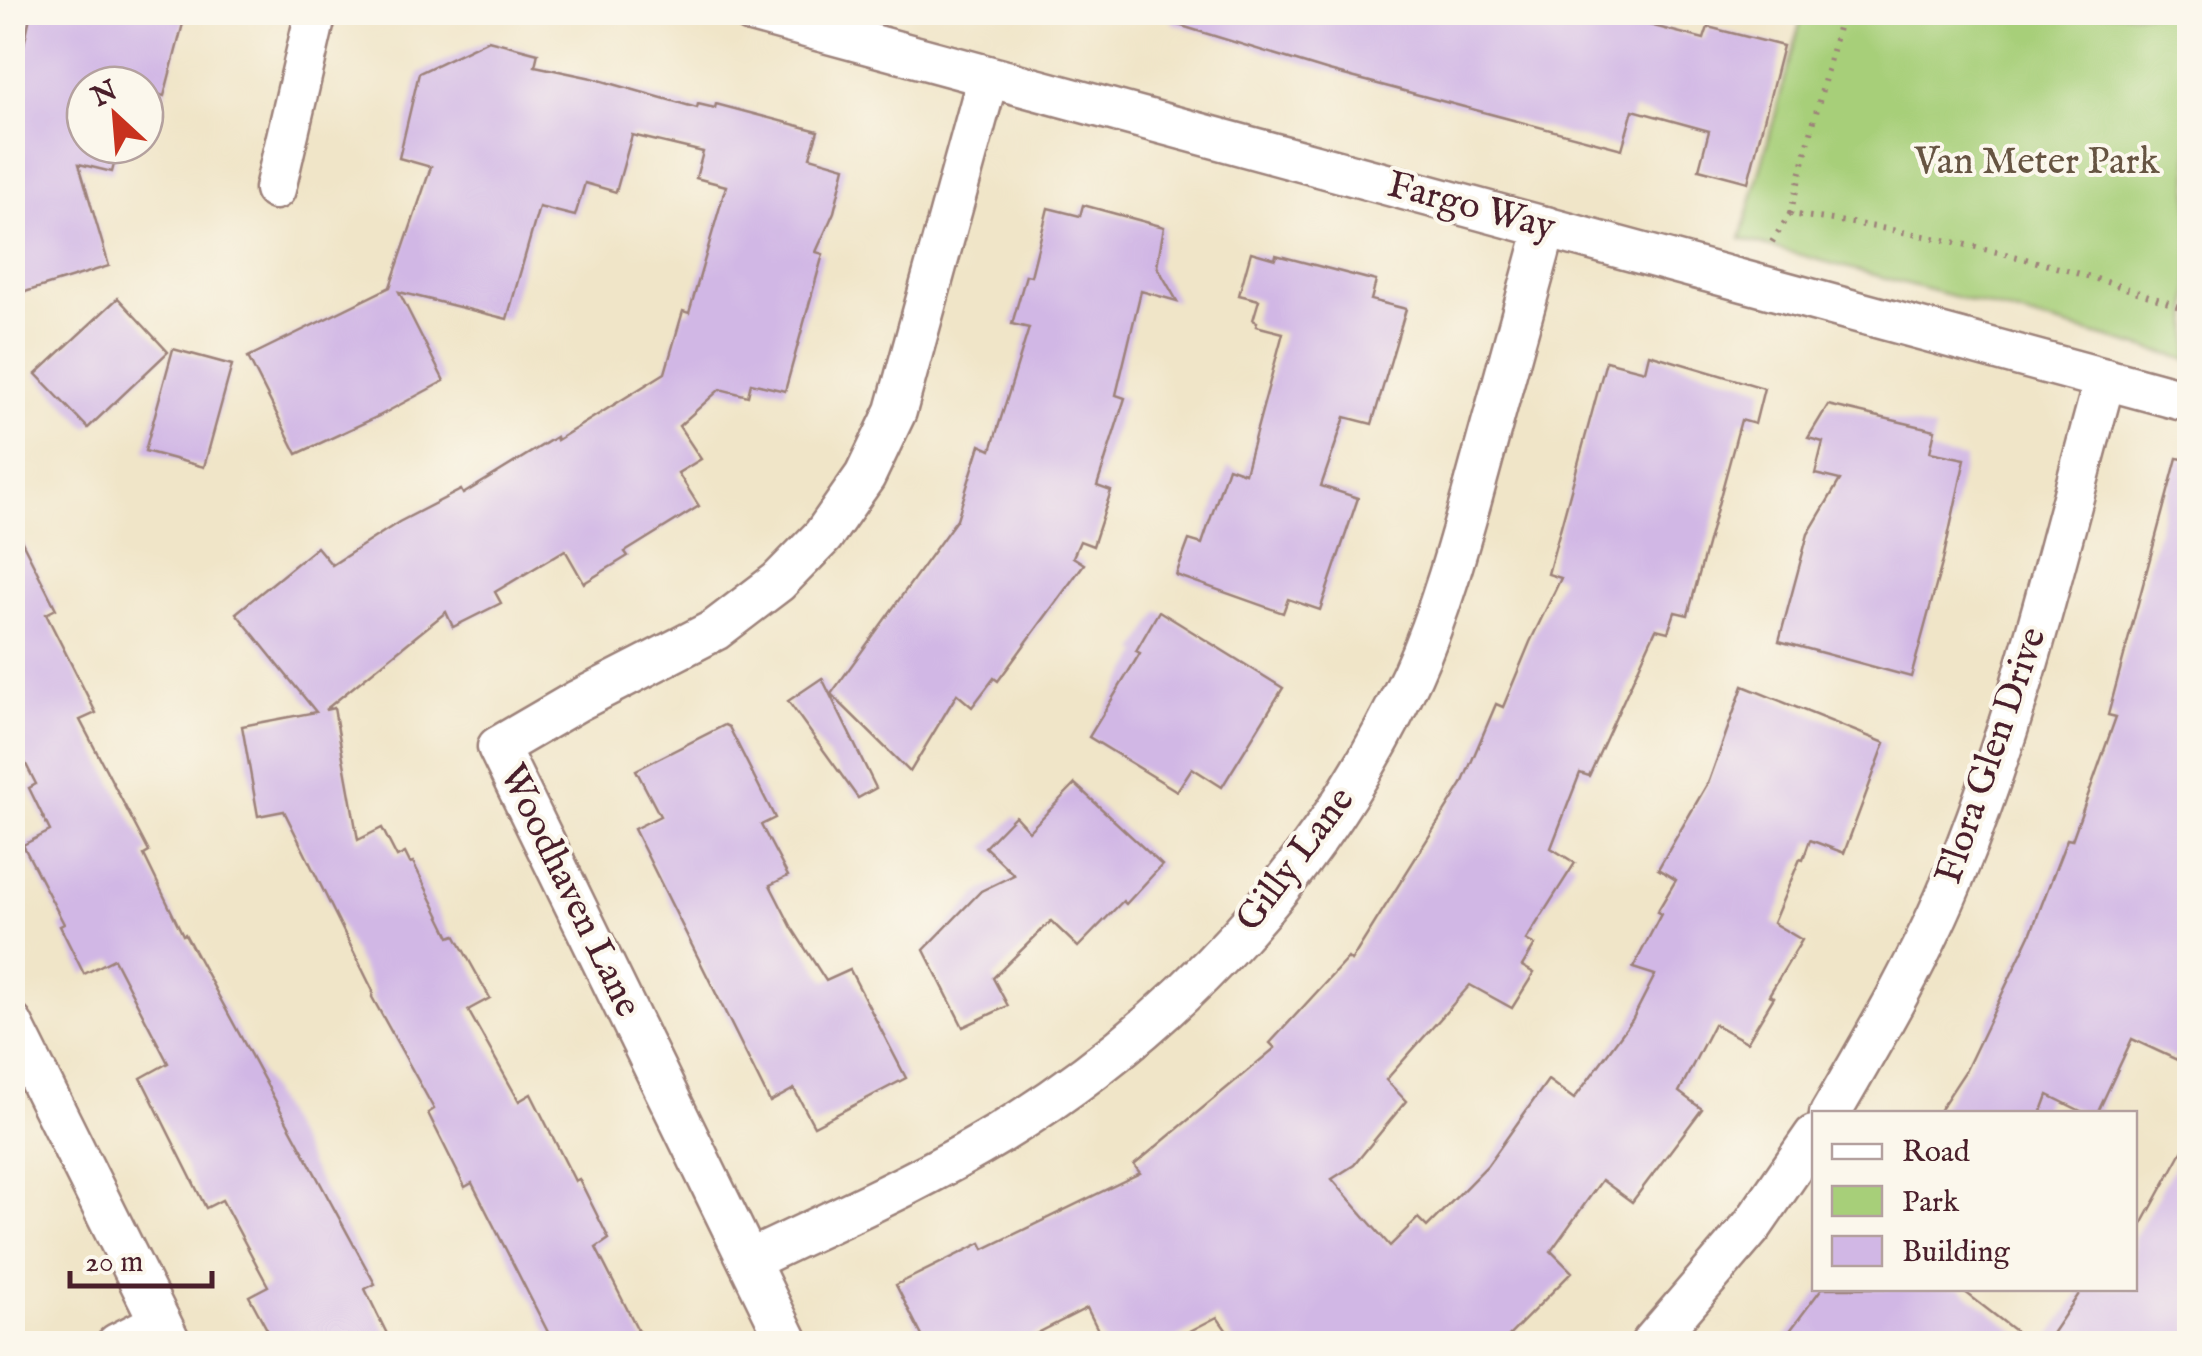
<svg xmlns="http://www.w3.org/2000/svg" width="2202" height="1356" viewBox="0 0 2202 1356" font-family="'IM FELL English',serif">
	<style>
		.green { fill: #a7cf79; stroke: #787752; stroke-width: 2.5 }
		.building { fill: #d1b7e5 }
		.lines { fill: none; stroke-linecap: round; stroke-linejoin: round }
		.minor-casing { stroke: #9d827a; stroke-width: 45 }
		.path { stroke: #9d827a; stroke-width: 6; stroke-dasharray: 2.5 8; stroke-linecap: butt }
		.minor { stroke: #fff; stroke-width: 40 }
		.labels { text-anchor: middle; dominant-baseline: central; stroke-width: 8; stroke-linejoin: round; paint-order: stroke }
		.park-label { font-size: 38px; fill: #665442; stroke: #fbf7ec }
		.street-label { font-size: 38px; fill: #4a1f2b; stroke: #fbf7ec }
	</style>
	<rect width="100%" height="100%" fill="#fbf7ec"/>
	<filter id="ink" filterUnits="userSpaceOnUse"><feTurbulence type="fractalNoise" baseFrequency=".01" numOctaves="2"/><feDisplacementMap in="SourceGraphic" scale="20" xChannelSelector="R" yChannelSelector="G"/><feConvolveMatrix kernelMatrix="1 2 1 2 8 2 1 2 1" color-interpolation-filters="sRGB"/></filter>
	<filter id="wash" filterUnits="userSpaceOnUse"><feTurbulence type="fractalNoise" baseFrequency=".0048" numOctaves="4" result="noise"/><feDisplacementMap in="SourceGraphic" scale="40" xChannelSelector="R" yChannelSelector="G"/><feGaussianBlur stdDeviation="2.25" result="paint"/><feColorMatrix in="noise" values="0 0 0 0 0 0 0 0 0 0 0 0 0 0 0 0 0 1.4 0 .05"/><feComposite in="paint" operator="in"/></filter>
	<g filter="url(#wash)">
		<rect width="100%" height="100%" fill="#f0e5c8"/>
		<path class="green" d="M1803 13H2189V360L1741 239Z"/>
		<g id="blocks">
			<g class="building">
				<path d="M31 12H186L164 96 145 91V85H85V145H119L112 172 79 164 109 266 12 296V101Z"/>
				<path d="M1173 12H1599L1704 39 1708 27 1783 46 1748 182 1699 169 1709 131 1633 110 1622 149 1329 71 1172 23Z"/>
				<path d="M488 40 538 53 535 66 592 78 697 108 698 104 715 108 716 104 818 131 810 157 845 167 834 212 816 252 823 254 785 391 751 383 748 396 720 389 679 426 701 459 678 473 699 506 625 552 628 556 584 583 565 550 495 592 501 603 453 627 446 612 325 710 334 708 358 840 382 828 397 857 405 853 410 863 413 862 450 937 455 935 490 998 468 1010 519 1101 531 1094 575 1181 579 1179 609 1239 596 1248 645 1344H554L472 1183 465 1187 428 1113 434 1109 372 997 373 991 284 811 258 816 242 726 316 712 236 613 317 547 332 565 399 522 461 490 463 494 556 437 557 440 665 373 683 311 689 313 726 186 696 178 703 152 632 135 616 192 585 183 575 216 539 207 507 319 399 292 444 381 379 416 297 454 248 357 390 287 431 167 399 158 419 73Z"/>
				<path d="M1083 205 1164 227 1157 266 1177 301 1141 291 1116 395 1125 398 1097 486 1111 491 1093 546 1080 541 1073 557 1084 564 998 681 994 678 972 707 957 694 910 772 831 694 957 519 980 445 991 450 1029 328 1012 324 1026 275 1031 276 1048 208 1080 216Z"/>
				<path d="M1251 252 1275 259 1276 255 1376 281 1371 300 1406 309 1372 424 1345 417 1321 486 1358 498 1320 610 1288 599 1283 613 1176 575 1189 540 1202 544 1228 467 1245 473 1283 333 1256 326 1257 322 1253 320 1259 300 1239 295Z"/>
				<path d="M118 298 168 352 88 428 36 374Z"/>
				<path d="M173 349 232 365 204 467 145 451Z"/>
				<path d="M1649 354 1764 388 1755 424 1741 420 1688 615 1675 612 1668 632 1656 629 1589 776 1580 773 1551 848 1575 863 1526 940 1535 945 1522 966 1534 973 1512 1008 1470 985 1386 1080 1406 1101 1354 1165 1332 1179 1390 1246 1418 1218 1427 1227 1487 1166 1548 1080 1574 1099 1632 1020 1655 975 1633 968 1661 914 1657 912 1676 880 1658 869 1709 781 1743 686 1885 743 1844 853 1810 840 1803 860 1800 859 1773 923 1802 940 1769 995 1774 997 1747 1042 1714 1024 1679 1092 1702 1109 1632 1202 1602 1180 1551 1251 1572 1272 1501 1344H1236L1217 1317 1165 1344H1105L1087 1308 1016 1344H926L896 1285 981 1243 984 1249 1140 1173 1134 1165 1275 1048 1270 1043 1348 958 1351 961 1462 784 1496 704 1503 707 1530 642 1561 578 1548 574 1606 361 1645 371Z"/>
				<path d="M1828 405 1935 430 1930 452 1965 459 1943 560 1911 677 1779 641 1808 534 1840 480 1815 474 1823 442 1808 438Z"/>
				<path d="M2177 458 2190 460V1066L2132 1039 2097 1114H2087L2048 1095 2041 1114H1937L1966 1070 2030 935 2067 839 2072 840 2116 717 2108 715Z"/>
				<path d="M12 522 56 609 46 614 96 713 80 720 149 852 144 855 183 935 185 934 375 1284 365 1289 392 1344H275L249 1296 268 1286 222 1200 206 1208 141 1078 168 1063 114 959 84 974 60 926 64 924 23 845 50 831 29 788 36 784 12 737Z"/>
				<path d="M1159 611 1283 688 1222 787 1192 768 1177 791 1089 737 1140 653 1136 651Z"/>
				<path d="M822 678 876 788 858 798 788 701Z"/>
				<path d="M725 725 729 727 775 818 761 825 788 876 770 885 792 928 826 981 850 970 906 1078 814 1126 794 1089 770 1102 634 829 660 816 636 770Z"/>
				<path d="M1075 784 1162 865 1126 904 1123 901 1078 947 1051 921 993 978 1008 1006 963 1027 924 950 981 891 1014 875 985 847 1015 816 1029 831Z"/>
				<path d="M2190 1137V1344H2045L2083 1288H2134V1239Z"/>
				<path d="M1822 1288H1960L2032 1344H1780Z"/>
			</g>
		</g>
	</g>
	<g filter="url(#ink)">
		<use href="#blocks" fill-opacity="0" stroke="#9d827a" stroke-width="2.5"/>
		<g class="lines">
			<defs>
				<g id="minor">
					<path d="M751 12 2190 402"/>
					<path d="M275 189 316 12"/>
					<path d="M12 1024 171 1344"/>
					<path d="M1830 1114C1876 1035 1922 957 1956 872 2021 713 2059 544 2105 379"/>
					<path d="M750 1260C833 1220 920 1182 999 1134 1179 1024 1323 867 1412 675 1443 606 1462 533 1482 460 1503 383 1525 305 1546 227"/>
					<path d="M117 1344 160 1322"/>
					<path d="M789 1344 498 747 577 701 715 630 778 582 823 536 865 476 896 411 988 77"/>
					<path d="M1651 1344 1752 1226 1814 1136"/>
				</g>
			</defs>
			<use href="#minor" class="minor-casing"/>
			<g class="path">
				<path d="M1790 214 1842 12"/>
				<path d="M1772 242 1790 214C1925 232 2062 262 2190 311"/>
			</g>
			<use href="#minor" class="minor"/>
		</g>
	</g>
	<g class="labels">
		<g class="park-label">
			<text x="2037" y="163">Van Meter Park</text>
		</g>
		<g class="street-label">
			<text transform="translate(1471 207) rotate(15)">Fargo Way</text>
			<text transform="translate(1992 756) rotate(-71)">Flora Glen Drive</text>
			<text transform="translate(1296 860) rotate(-53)">Gilly Lane</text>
			<text transform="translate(569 891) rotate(64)">Woodhaven Lane</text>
		</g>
	</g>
	<rect width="2202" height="1356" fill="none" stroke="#fbf7ec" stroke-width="50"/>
	<rect x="1812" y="1111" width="325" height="180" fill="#fbf7ec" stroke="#b4a19f" stroke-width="2.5"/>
	<rect x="1832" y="1144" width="50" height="15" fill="#ffffff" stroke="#b4a19f" stroke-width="2.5"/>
	<text x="1902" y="1161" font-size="30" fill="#4a1f2b">Road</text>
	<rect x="1832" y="1186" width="50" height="30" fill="#a7cf79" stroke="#b4a19f" stroke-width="2.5"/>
	<text x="1902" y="1211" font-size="30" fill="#4a1f2b">Park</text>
	<rect x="1832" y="1236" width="50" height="30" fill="#d1b7e5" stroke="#b4a19f" stroke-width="2.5"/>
	<text x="1902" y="1261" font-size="30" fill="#4a1f2b">Building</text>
	<g transform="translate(115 115) rotate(334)"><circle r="48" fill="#fbf7ec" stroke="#b4a19f" stroke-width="2.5"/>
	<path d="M0-8L18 38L0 25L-18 38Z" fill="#c8321e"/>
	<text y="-15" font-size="28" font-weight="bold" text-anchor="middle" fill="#4a1f2b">N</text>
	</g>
	<path d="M70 1271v15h142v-15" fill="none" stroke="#4a1f2b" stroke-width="5"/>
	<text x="85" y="1271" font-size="30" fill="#4a1f2b" stroke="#fbf7ec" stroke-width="8" paint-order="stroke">20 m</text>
</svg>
